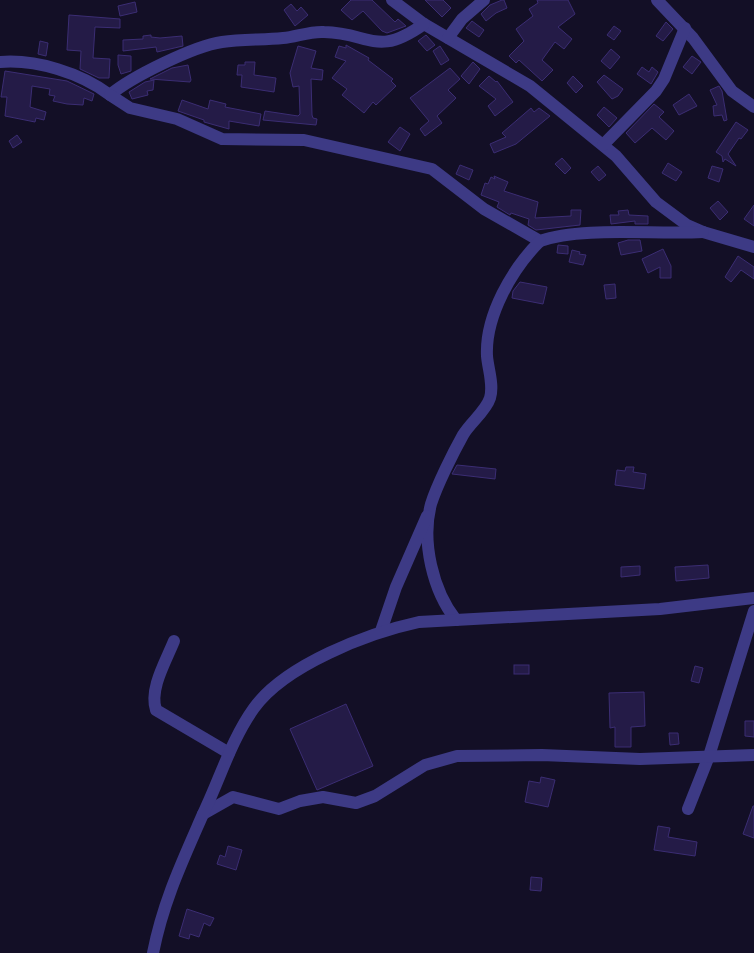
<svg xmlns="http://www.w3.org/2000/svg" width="754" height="953" viewBox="0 0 754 953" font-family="Roboto,sans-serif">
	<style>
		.building { fill: #241b47; stroke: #3b2d73 }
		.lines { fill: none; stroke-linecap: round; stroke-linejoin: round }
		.minor { stroke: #3d3a85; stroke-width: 12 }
	</style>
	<rect width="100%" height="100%" fill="#130f26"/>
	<g class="building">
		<path d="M351 0H372L395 22 398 19 406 26 387 33 382 31 363 11 352 20 341 10Z"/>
		<path d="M425 0H443L451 8 442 17Z"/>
		<path d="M502 0H504L507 8 496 13 486 21 481 14 490 5Z"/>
		<path d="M537 0H568L575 14 558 27 572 39 564 49 555 42 542 60 553 70 542 81 519 60 516 63 509 56 524 41 516 29 533 16 529 9 538 3Z"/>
		<path d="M135 2 137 12 120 16 118 6Z"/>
		<path d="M291 4 297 11 301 7 308 15 295 26 284 10Z"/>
		<path d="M69 15 120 19V28L95 27 93 58 110 59 109 78H99L80 69 81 51 67 50Z"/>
		<path d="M472 21 484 30 479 37 466 28Z"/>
		<path d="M666 22 673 29 663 41 656 36Z"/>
		<path d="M614 26 621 31 614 40 607 35Z"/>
		<path d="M151 35V37L160 38 182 36 183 46 157 52 156 47 123 51V40L143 39V36Z"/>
		<path d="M426 35 435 45 427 51 418 41Z"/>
		<path d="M40 41 48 43 46 56 38 54Z"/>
		<path d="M346 45 369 58 368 60 393 79 391 81 396 86 376 105 373 102 364 113 342 95 347 89 332 78 346 61 335 57 339 46 346 48Z"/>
		<path d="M298 46 316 51 311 68 323 70 322 80 311 79 312 115 313 118 317 119 316 125 263 120 265 111 298 116 300 114 299 86 293 87 290 73Z"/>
		<path d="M440 46 449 60 441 65 433 51Z"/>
		<path d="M611 49 620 57 610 69 601 61Z"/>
		<path d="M118 55 131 56V71L121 74 118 65Z"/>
		<path d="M692 56 701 62 692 74 683 67Z"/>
		<path d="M245 62H255L254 75 276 78 274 92 241 87 242 75H237L238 65H245Z"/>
		<path d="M473 62 480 69 469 84 461 76Z"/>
		<path d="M188 65 191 80 190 82 150 79 172 68Z"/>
		<path d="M642 67 649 72 652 67 658 72 651 84 637 74Z"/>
		<path d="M450 68 460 79 448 90 456 98 437 116 442 123 425 136 420 129 429 121 410 98Z"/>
		<path d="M5 71 67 81 94 94 92 101 84 98 83 105 67 104 53 101 55 96 49 95 50 89 32 86 30 107 46 112 44 120 36 118 35 122 5 116 7 97H1Z"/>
		<path d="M604 75 623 89 618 96 612 99 597 82Z"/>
		<path d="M489 76 496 82 497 81 513 102 495 116 488 106 496 99 479 86Z"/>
		<path d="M573 76 583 86 576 93 567 83Z"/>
		<path d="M154 80 153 90 147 91 148 95 132 99 129 92 145 82Z"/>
		<path d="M719 86 722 91 727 120 724 121 722 115 714 116 713 106 717 105 710 90Z"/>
		<path d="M689 94 697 106 679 115 673 105Z"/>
		<path d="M182 100 208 109 210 100 226 104 225 107 261 114 259 126 229 121V129L204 122V120L178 111Z"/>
		<path d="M654 104 664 112 659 117 674 131 666 140 652 128 635 143 626 133Z"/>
		<path d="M604 107 617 118 609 127 597 115Z"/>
		<path d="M531 108 534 112 539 108 550 116 516 144 494 153 490 144 506 137 502 133Z"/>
		<path d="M736 122 748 130 741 139 739 138 728 154 736 166 725 159 723 162 722 156 716 152Z"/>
		<path d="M400 127 410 134 400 151 388 142Z"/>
		<path d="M17 135 22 142 13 148 9 141Z"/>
		<path d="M562 158 571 168 565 174 555 164Z"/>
		<path d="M668 163 682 172 676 181 662 173Z"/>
		<path d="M460 165 473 170 469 180 456 174Z"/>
		<path d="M598 166 606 175 599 181 591 172Z"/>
		<path d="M712 166 723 169 719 182 708 178Z"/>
		<path d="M494 176 508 182 504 191 538 202 535 218 571 216V210H581L580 225 536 230 528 225 529 219 511 213 510 215 497 207 499 202 481 195 485 183 488 184 491 177 495 179Z"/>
		<path d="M718 201 728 212 720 220 710 208Z"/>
		<path d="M754 205V226L744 219Z"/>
		<path d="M628 210 629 215 648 216V224H635V221L611 224 610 215H619L618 211Z"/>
		<path d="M628 240H640L642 251 621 255 618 243Z"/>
		<path d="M558 245 568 246V254L557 253Z"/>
		<path d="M663 249 671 266V278H660V267L648 273 642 259Z"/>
		<path d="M572 250 580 252 579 254 586 255 583 265 569 262Z"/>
		<path d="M738 256 754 267V279L741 270 731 282 725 277Z"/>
		<path d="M520 282 547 287 543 304 512 298 513 291Z"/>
		<path d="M615 284 616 298 606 299 604 285Z"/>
		<path d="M457 465 496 469 495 479 452 474Z"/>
		<path d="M626 467H634L633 472 646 474 644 489 615 485 617 470 625 471Z"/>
		<path d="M708 565 709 578 676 581 675 567Z"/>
		<path d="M640 566V575L621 577V567Z"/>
		<rect x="514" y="665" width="15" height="9"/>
		<path d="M695 666 703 668 699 683 691 681Z"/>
		<path d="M644 692 645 726 631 727V747H615V727L610 728 609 693Z"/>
		<path d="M346 704 373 766 317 790 290 729Z"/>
		<path d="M745 721H754V737L745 736Z"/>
		<path d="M669 733H678L679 744 670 745Z"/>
		<path d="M541 777 555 780 548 807 525 802 529 781 540 783Z"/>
		<path d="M753 806H754V838L743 834Z"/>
		<path d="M658 826 670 828 668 837 697 842 695 856 654 850Z"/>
		<path d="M228 846 242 850 236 870 217 864 220 855 225 857Z"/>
		<path d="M531 877 542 878 541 891 530 890Z"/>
		<path d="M187 909 214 918 210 926 204 923 199 937 190 934 189 939 179 936Z"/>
	</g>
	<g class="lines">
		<g class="minor">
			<path d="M392 0 424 24 530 86 616 156 656 202 687 225 703 232 754 247"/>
			<path d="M657 0 693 38 732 91 754 107"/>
			<path d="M448 38 462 19 484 0"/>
			<path d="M0 62C36 59 81 73 110 95 131 77 194 46 222 42 242 39 263 40 283 38 296 37 310 31 324 32 371 33 376 58 424 24"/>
			<path d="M110 95 130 108 177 119 222 139 304 140 432 169 484 209 540 241C582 226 656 235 703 232"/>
			<path d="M603 145 656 91 664 79 685 28"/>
			<path d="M456 620C433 591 421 542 431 504 437 485 453 453 463 435 470 423 486 411 490 398 494 385 488 369 487 356 485 316 512 269 540 241"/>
			<path d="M381 631 396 587 427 516"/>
			<path d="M174 641C166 661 149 689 156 710L229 753"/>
			<path d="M688 809 709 756 754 611"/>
			<path d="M203 814 233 797 279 809 300 801 323 797 356 803 375 796 425 765 457 756 542 755 640 759 754 755"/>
			<path d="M153 953C163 902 182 862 203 814 220 779 231 740 254 708 285 665 368 633 419 622L660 609 754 598"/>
		</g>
	</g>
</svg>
